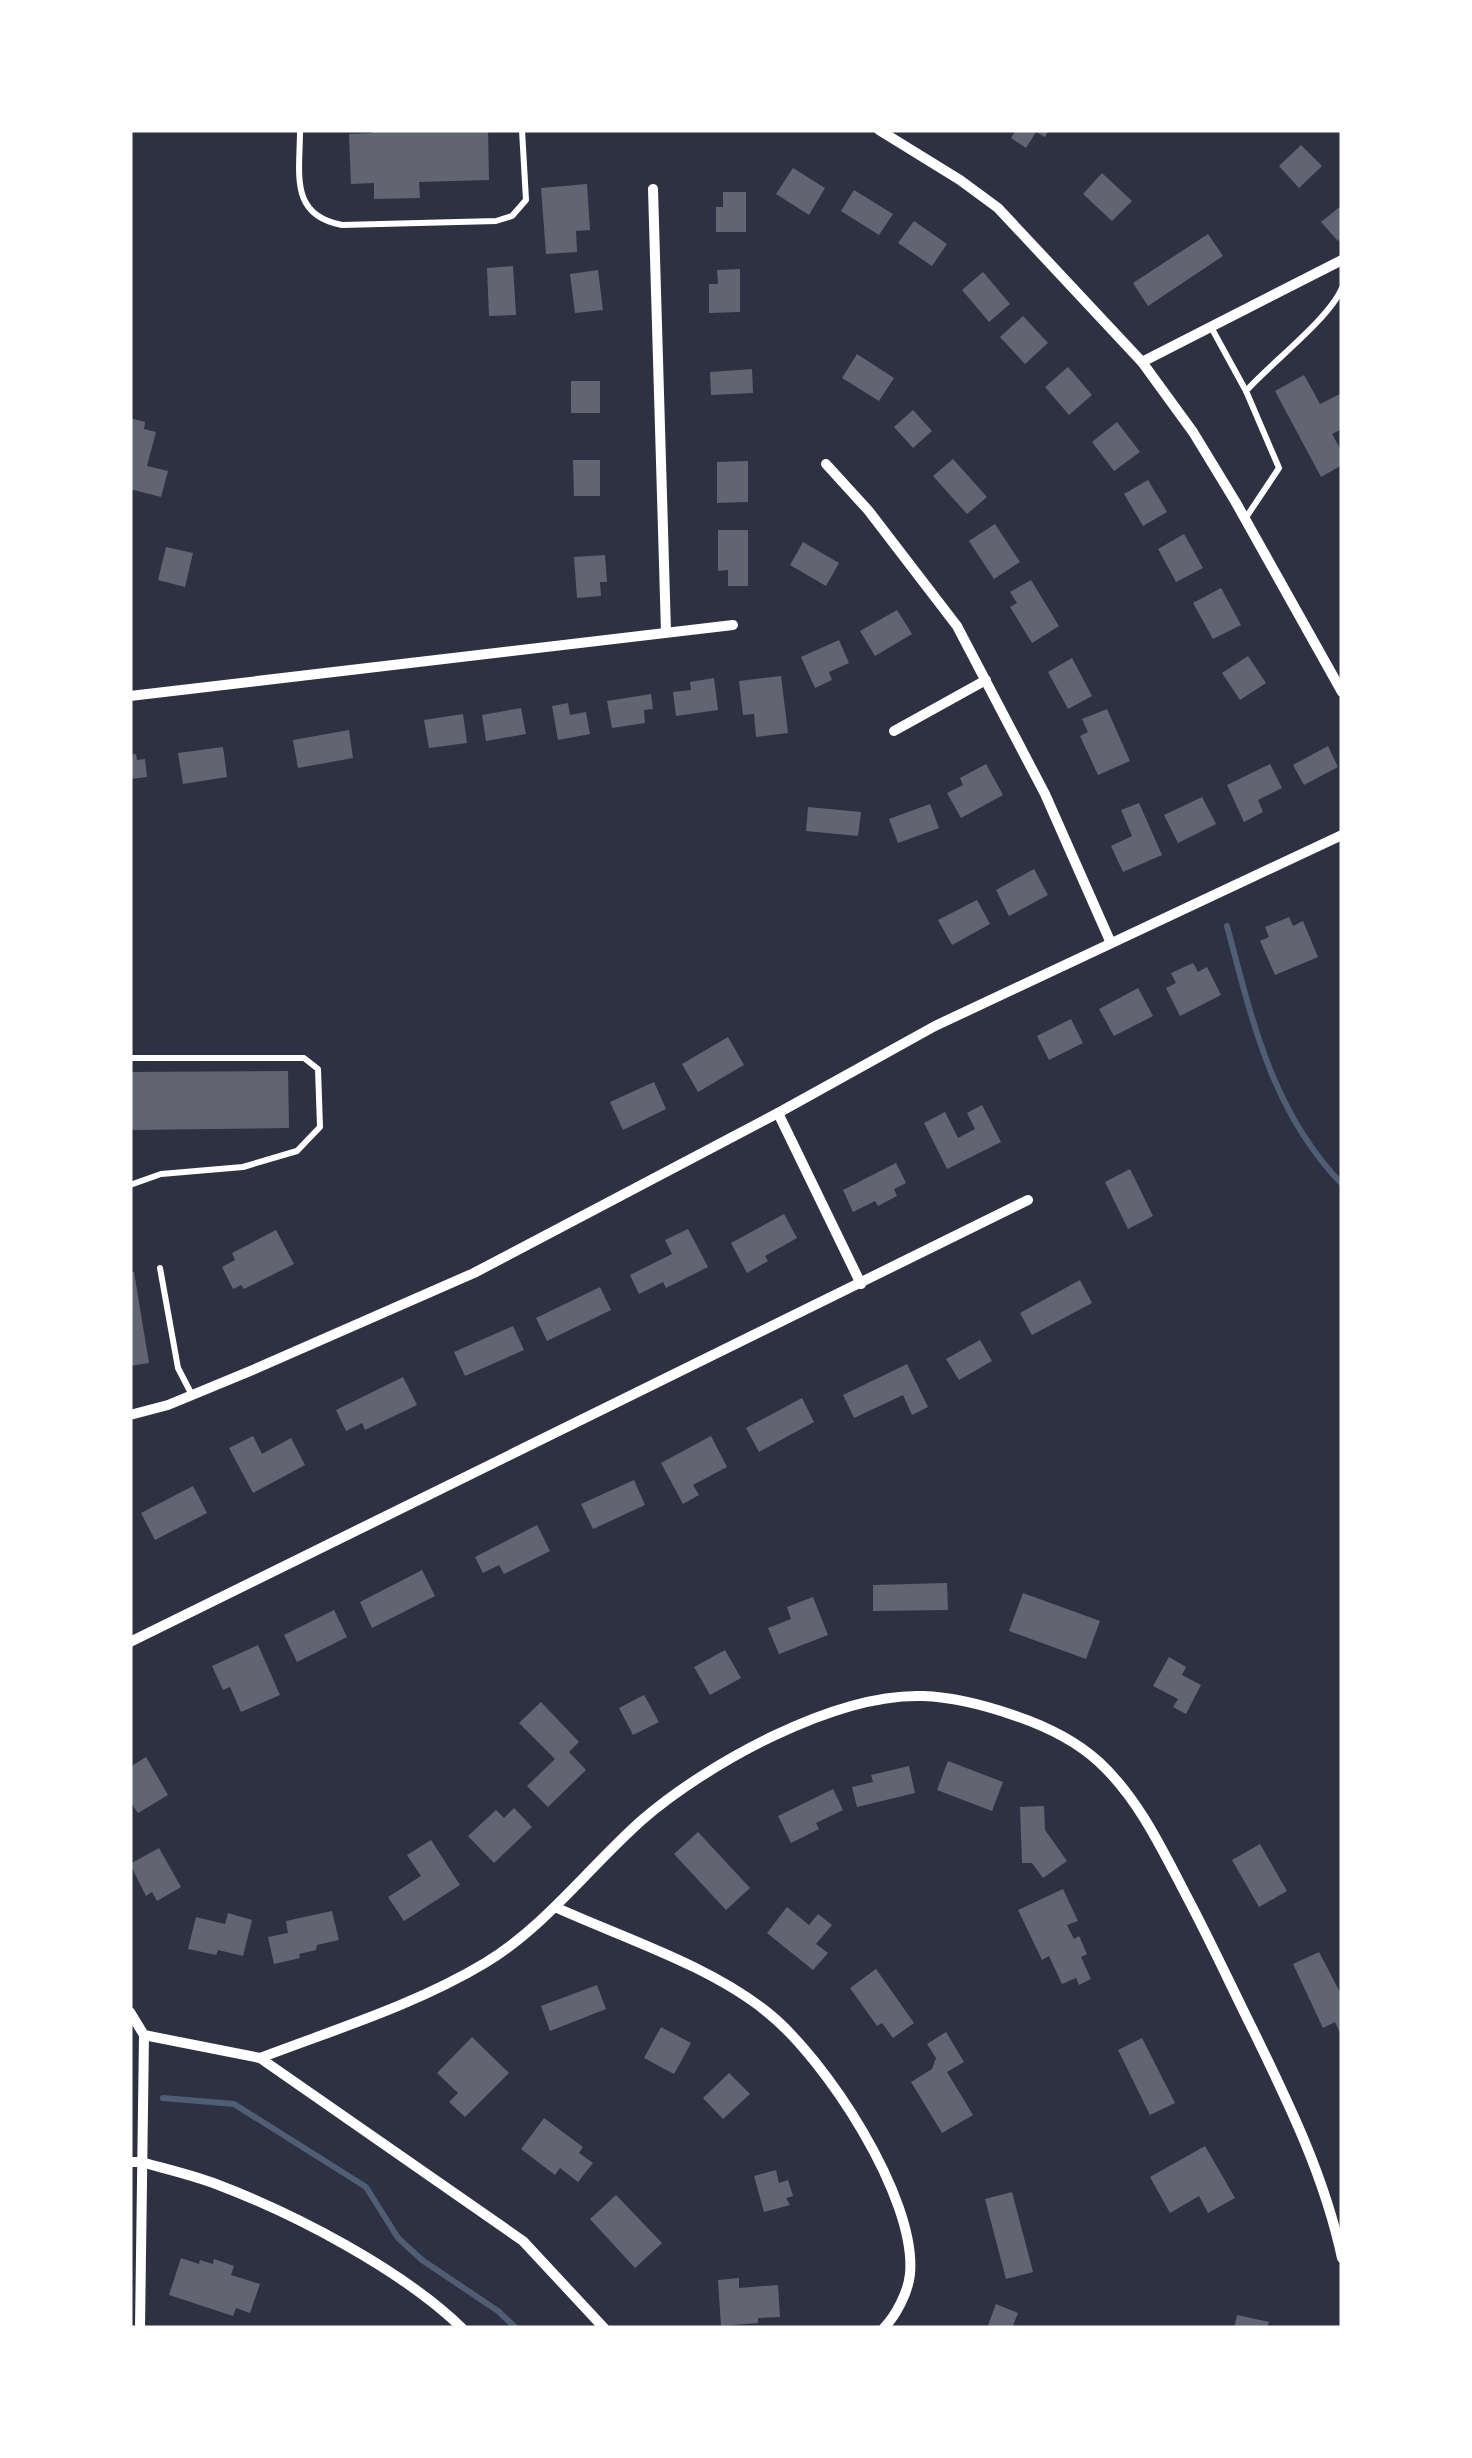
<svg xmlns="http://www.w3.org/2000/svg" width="1472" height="2458" viewBox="0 0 1472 2458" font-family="Quicksand,sans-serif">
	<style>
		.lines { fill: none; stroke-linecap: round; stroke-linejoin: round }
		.stream { stroke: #4f5d75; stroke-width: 6 }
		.building { fill: #626471 }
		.service { stroke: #fff; stroke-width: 6 }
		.minor { stroke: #fff; stroke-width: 10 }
	</style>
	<rect width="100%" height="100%" fill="#2d3142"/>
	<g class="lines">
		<g class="stream">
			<path d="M1227 926C1252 1020 1272 1112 1342 1184"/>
			<path d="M163 2098 234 2104 366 2187 398 2238 422 2260 498 2311 516 2328"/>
		</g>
	</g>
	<g class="building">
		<path d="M372 130H488L489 180 419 182 420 198 374 199V183L351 184 349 134 372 133Z"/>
		<path d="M1016 130H1049L1045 137 1036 132 1026 148 1011 138Z"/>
		<path d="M1301 145 1322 166 1299 188 1279 166Z"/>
		<path d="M793 168 825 188 809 215 776 194Z"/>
		<path d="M1102 173 1132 201 1112 221 1083 194Z"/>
		<path d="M587 184 590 230 576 231 577 252 546 254 541 188Z"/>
		<path d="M854 190 893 214 879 235 841 211Z"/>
		<path d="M723 192H746V232H716V207H723Z"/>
		<path d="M1342 205V238L1338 241 1321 222Z"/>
		<path d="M914 221 947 244 932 266 898 243Z"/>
		<path d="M1208 234 1223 256 1148 306 1133 283Z"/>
		<path d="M513 266 516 315 489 316 487 268Z"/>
		<path d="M740 269V312L709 313V284H718L717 270Z"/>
		<path d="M598 270 603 310 575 313 570 274Z"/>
		<path d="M983 272 1010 304 989 322 962 290Z"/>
		<path d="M1023 316 1048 343 1025 364 1000 337Z"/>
		<path d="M857 354 894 378 879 401 842 378Z"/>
		<path d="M1068 367 1092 395 1069 415 1045 387Z"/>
		<path d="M752 369 753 393 711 395 710 372Z"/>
		<path d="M1304 375 1320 404 1342 393V429L1332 434 1342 452V465L1321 477 1275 391Z"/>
		<rect x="571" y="381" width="29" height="32"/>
		<path d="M913 410 932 431 913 448 894 427Z"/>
		<path d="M130 418 145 422 144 429 156 432 147 466 168 471 161 497 130 489Z"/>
		<path d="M1117 422 1140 452 1114 471 1092 442Z"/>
		<path d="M953 459 987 497 967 514 933 476Z"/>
		<path d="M573 460H600V496H574Z"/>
		<path d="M748 461V502L717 503V462Z"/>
		<path d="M1148 480 1167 512 1143 526 1124 494Z"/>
		<path d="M995 524 1020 562 994 579 969 541Z"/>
		<path d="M718 530H748V586H728V570L718 571Z"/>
		<path d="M1184 534 1203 568 1176 582 1158 549Z"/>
		<path d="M803 542 839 563 826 586 790 565Z"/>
		<path d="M166 547 193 553 185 587 158 580Z"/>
		<path d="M605 555 607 582H600L601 596 577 598 574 557Z"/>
		<path d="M1031 580 1059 626 1032 643 1010 607 1017 603 1010 592Z"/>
		<path d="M1221 588 1241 625 1213 639 1193 603Z"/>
		<path d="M897 610 912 634 875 656 860 631Z"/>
		<path d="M839 640 849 663 829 672 832 680 815 688 801 657Z"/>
		<path d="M1248 656 1266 683 1240 700 1222 673Z"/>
		<path d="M1072 658 1092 696 1068 709 1048 672Z"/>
		<path d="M781 676 788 733 756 737 754 714 743 715 739 681Z"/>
		<path d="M714 678 718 710 676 716 673 692 691 690 690 682Z"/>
		<path d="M651 694 653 709 644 710 645 723 612 728 607 701Z"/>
		<path d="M568 703 570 715 586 712 590 734 558 740 552 706Z"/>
		<path d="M521 708 526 734 486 741 482 715Z"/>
		<path d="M1107 709 1130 761 1098 775 1080 736 1088 732 1082 719Z"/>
		<path d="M463 714 467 743 429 748 424 720Z"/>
		<path d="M349 730 353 758 298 768 293 740Z"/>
		<path d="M1328 746 1338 767 1304 785 1293 765Z"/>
		<path d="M223 747 227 777 183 784 178 753Z"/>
		<path d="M136 754 137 760 145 759 147 777 130 779V755Z"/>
		<path d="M986 764 1003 795 961 818 947 793 963 785 960 778Z"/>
		<path d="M1270 764 1282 788 1258 800 1263 812 1244 822 1227 785Z"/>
		<path d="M1202 797 1216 824 1178 843 1164 815Z"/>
		<path d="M1139 803 1162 855 1123 872 1111 846 1132 836 1121 810Z"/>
		<path d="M930 804 939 828 898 843 889 819Z"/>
		<path d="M808 807 861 812 858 836 806 831Z"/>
		<path d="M1034 869 1048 895 1009 916 996 890Z"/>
		<path d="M977 900 990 924 952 945 938 920Z"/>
		<path d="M1289 917 1293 926 1303 921 1318 957 1275 975 1260 941 1269 937 1265 927Z"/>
		<path d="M1193 963 1198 972 1207 967 1221 995 1180 1016 1166 988 1176 983 1171 973Z"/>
		<path d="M1138 988 1153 1016 1114 1036 1099 1009Z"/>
		<path d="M1071 1019 1083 1043 1049 1060 1037 1036Z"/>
		<path d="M728 1037 744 1065 698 1092 682 1064Z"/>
		<path d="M288 1071 289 1128 130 1130V1072Z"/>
		<path d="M654 1082 666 1109 623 1130 610 1102Z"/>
		<path d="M982 1105 1001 1142 947 1169 924 1123 945 1112 958 1138 975 1129 967 1113Z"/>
		<path d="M896 1163 906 1183 894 1189 897 1196 878 1206 875 1201 853 1212 843 1190Z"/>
		<path d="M1130 1169 1153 1216 1128 1229 1105 1182Z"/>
		<path d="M784 1214 797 1238 765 1256 768 1261 747 1273 731 1243Z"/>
		<path d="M688 1229 708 1267 666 1288 663 1282 639 1294 630 1275 672 1254 665 1240Z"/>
		<path d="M276 1230 294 1264 244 1289 241 1285 233 1289 222 1267 235 1260 232 1253Z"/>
		<path d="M130 1272H134L149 1363 130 1366Z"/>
		<path d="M1080 1280 1092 1303 1032 1335 1020 1313Z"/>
		<path d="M600 1287 611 1310 547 1341 536 1318Z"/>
		<path d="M513 1326 524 1350 465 1376 454 1352Z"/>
		<path d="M980 1340 992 1361 959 1380 946 1359Z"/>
		<path d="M907 1364 928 1407 912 1415 903 1395 854 1418 843 1395Z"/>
		<path d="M403 1377 417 1405 365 1430 362 1423 346 1431 336 1410Z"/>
		<path d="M802 1398 814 1422 759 1452 746 1428Z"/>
		<path d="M253 1436 262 1454 291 1438 305 1465 253 1493 229 1448Z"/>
		<path d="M711 1436 727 1467 693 1485 699 1495 683 1504 661 1463Z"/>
		<path d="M634 1480 645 1505 593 1529 581 1504Z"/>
		<path d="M193 1486 207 1513 155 1540 141 1513Z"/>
		<path d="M537 1525 550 1551 504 1574 499 1565 483 1573 475 1557Z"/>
		<path d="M422 1570 435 1596 372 1628 360 1602Z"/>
		<path d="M947 1583 948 1610 873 1611V1585Z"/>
		<path d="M1023 1593 1100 1621 1086 1659 1009 1631Z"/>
		<path d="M813 1597 828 1635 779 1654 768 1628 791 1619 787 1607Z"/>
		<path d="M334 1610 347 1637 297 1662 284 1635Z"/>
		<path d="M258 1645 280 1695 241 1712 230 1687 223 1690 212 1666Z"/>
		<path d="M725 1650 741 1678 710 1695 694 1667Z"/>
		<path d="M1169 1657 1186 1667 1182 1675 1201 1685 1186 1714 1173 1707 1178 1699 1153 1686Z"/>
		<path d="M644 1695 659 1722 633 1735 619 1708Z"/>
		<path d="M541 1702 579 1742 569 1752 586 1770 548 1807 527 1786 555 1759 519 1723Z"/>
		<path d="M146 1757 168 1795 138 1813 130 1801V1767Z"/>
		<path d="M948 1761 1003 1782 992 1811 937 1790Z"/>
		<path d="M909 1766 915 1793 857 1807 852 1787 873 1782 871 1775Z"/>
		<path d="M833 1789 843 1810 816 1823 819 1829 791 1843 778 1816Z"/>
		<path d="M1044 1806 1045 1830 1067 1861 1043 1878 1032 1863H1022L1020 1807Z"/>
		<path d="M514 1808 532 1827 494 1863 468 1836 496 1810 504 1818Z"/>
		<path d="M698 1832 750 1888 726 1910 674 1854Z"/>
		<path d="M431 1840 460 1885 404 1921 388 1897 421 1876 407 1855Z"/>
		<path d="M1260 1844 1287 1891 1259 1907 1232 1860Z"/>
		<path d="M159 1848 181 1887 157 1901 152 1892 146 1896 130 1864Z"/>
		<path d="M1063 1889 1078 1921 1067 1925 1074 1939 1079 1936 1087 1954 1081 1957 1091 1979 1079 1985 1076 1978 1062 1984 1049 1956 1042 1960 1018 1910Z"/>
		<path d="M787 1907 809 1925 818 1914 832 1925 816 1944 828 1953 813 1970 767 1933Z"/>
		<path d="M332 1911 339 1940 317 1945 316 1950 299 1954 300 1958 274 1964 268 1937 288 1933 286 1921Z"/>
		<path d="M228 1913 252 1920 243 1956 218 1950 216 1955 188 1949 196 1917 225 1924Z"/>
		<path d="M1319 1952 1342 1996V2037L1335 2022 1323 2028 1293 1964Z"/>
		<path d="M876 1969 914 2023 893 2038 882 2023 877 2026 850 1988Z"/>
		<path d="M597 1985 606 2009 550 2031 541 2006Z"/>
		<path d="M661 2027 691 2043 674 2074 644 2058Z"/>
		<path d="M946 2032 964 2062 947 2072 973 2115 942 2133 911 2082 932 2069 936 2058 927 2044Z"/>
		<path d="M472 2037 509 2073 465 2117 449 2102 458 2093 437 2073Z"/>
		<path d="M1142 2038 1175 2103 1150 2115 1118 2050Z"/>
		<path d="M729 2073 750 2094 723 2119 703 2098Z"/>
		<path d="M544 2118 583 2147 579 2153 593 2163 578 2182 560 2168 555 2175 521 2149Z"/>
		<path d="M1205 2146 1235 2198 1208 2213 1199 2196 1170 2213 1150 2177Z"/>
		<path d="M776 2170 779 2183 788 2180 793 2196 786 2198 790 2205 764 2212 754 2176Z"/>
		<path d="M1012 2192 1033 2272 1006 2279 985 2199Z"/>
		<path d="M616 2195 662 2243 635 2268 590 2219Z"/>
		<path d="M181 2258 199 2264 200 2260 213 2264 214 2259 234 2266 231 2275 260 2284 250 2313 236 2308 233 2316 169 2295Z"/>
		<path d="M739 2278V2288L778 2285 780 2317 758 2318V2323L721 2326 718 2280Z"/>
		<path d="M996 2304 1018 2313 1012 2328H987Z"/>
		<path d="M1237 2315 1269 2322 1267 2328H1234Z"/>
	</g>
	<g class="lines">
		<g class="service">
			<path d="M300 130C300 174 289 215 342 225L496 221 512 216 526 200 522 130"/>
			<path d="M1211 327 1246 391"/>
			<path d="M1245 519 1279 468 1246 391C1272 362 1329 319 1342 288"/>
			<path d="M130 1058H304L318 1069 320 1127 297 1151 243 1167 161 1174 130 1185"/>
			<path d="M160 1268 178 1368 192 1395"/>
		</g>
		<g class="minor">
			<path d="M879 130 960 180 998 208 1142 362 1193 432 1235 501 1342 692"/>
			<path d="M653 189 666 632"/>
			<path d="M1142 362 1342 260"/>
			<path d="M826 464 868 510 957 626 1045 794 1110 941"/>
			<path d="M130 696 733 625"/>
			<path d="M894 731 986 680"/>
			<path d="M778 1113 861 1284"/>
			<path d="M130 1415 168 1405 255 1369 474 1273 778 1113 935 1026 1342 835"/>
			<path d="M130 1642 1028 1200"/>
			<path d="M555 1907C623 1938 709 1965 767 2012 825 2058 917 2198 910 2274 908 2293 896 2315 884 2328"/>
			<path d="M130 2012 144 2035 140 2328"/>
			<path d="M144 2035 260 2058 523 2241 604 2328"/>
			<path d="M260 2058C336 2029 415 2005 485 1963 546 1926 589 1867 642 1820 708 1763 835 1693 923 1696 954 1697 984 1705 1013 1715 1043 1725 1075 1740 1099 1762 1138 1798 1162 1849 1186 1895 1210 1940 1231 1986 1254 2032 1290 2106 1325 2178 1342 2258"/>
			<path d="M130 2162H141C166 2169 192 2175 216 2184 295 2214 401 2269 462 2328"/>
		</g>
	</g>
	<rect width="1472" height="2458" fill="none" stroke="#ffffff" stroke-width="265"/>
</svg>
